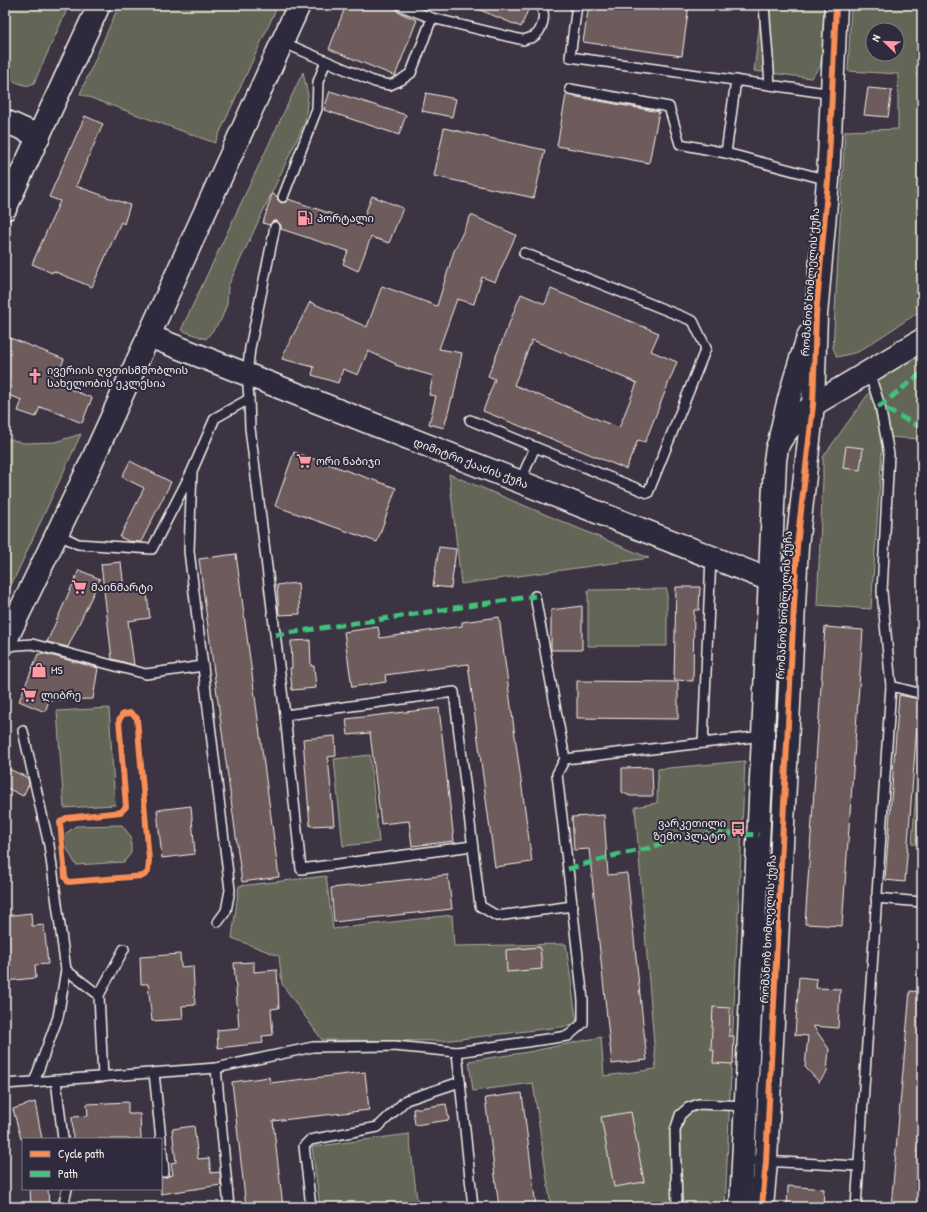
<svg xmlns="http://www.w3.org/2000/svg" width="927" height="1212" viewBox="0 0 927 1212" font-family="'Patrick Hand','Noto Sans Georgian',sans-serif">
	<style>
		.green { fill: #646657; stroke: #acaca0; fill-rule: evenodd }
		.building { fill: #6e5c5b; stroke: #f4f1e8; fill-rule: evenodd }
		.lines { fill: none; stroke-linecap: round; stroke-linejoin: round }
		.service-casing { stroke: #f4f1e8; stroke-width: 12 }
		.tertiary-casing { stroke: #f4f1e8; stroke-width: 25 }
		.secondary-casing { stroke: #f4f1e8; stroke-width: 25 }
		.service { stroke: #2f2a3d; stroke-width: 9 }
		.tertiary { stroke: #2f2a3d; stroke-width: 22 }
		.secondary { stroke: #2f2a3d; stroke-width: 22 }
		.quiet { stroke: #40c37c; stroke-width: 5; stroke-dasharray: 10 5; stroke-linecap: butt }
		.cycleway-casing { stroke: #2f2a3d; stroke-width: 8 }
		.cycleway { stroke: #f78f57; stroke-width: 6 }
		.labels { text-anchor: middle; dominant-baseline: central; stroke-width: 4; stroke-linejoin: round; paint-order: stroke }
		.poi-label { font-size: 11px; fill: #f4f1e8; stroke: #2f2a3d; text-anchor: start }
		.street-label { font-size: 11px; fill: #f4f1e8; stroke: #2f2a3d }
	</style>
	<rect width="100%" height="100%" fill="#3c3443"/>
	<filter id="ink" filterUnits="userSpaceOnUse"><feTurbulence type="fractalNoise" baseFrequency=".025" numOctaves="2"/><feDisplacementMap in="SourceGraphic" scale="8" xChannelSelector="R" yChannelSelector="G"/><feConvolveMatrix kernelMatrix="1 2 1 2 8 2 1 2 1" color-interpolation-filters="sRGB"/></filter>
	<g filter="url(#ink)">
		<g class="green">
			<path d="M5 5H69L34 83 27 86 5 78Z"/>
			<path d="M119 5H278L215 143 80 94Z"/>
			<path d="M762 5H824L822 56 820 67 811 78 754 71Z"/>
			<path d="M851 5H922V310L858 352 837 357 833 348 845 131 898 129V74L848 71ZM873 30H897V54H873Z"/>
			<path d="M303 72 308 95 305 122 228 286 227 304 221 320 206 339 181 330Z"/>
			<path d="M922 350V439L883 437 871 609 817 605 823 479V457L884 372Z"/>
			<path d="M81 434 5 599V438L24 443 55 442Z"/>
			<path d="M449 474 649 558 461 584Z"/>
			<path d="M667 589V646H588V590Z"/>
			<path d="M109 708 115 805 64 808 57 711Z"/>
			<path d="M919 752H922V845L912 844Z"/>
			<path d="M370 755 379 842 343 846 334 759Z"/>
			<path d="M745 761 725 1207H551L533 1083 473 1091 469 1061 528 1052 601 1037 604 1076 656 1069 635 807 657 803 658 769Z"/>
			<path d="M122 825 131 837V853L124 862 76 865 66 847 65 834 76 826Z"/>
			<path d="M326 876 333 929 452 915 454 946 566 944 577 1025 443 1041 322 1040 282 984 279 956 232 938 239 886Z"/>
			<path d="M409 1134 418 1207H320L312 1147Z"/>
		</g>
		<g class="building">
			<path d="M346 5H395L398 12 417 20 395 76 329 49Z"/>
			<path d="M468 5H530L521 27Z"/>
			<path d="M589 5H689L682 56 583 42Z"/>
			<path d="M868 88 892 90 888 117 864 115Z"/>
			<path d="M330 91 406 115 399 135 324 110Z"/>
			<path d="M426 93 456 99 452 117 422 111Z"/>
			<path d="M566 95 659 112 649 163 557 146Z"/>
			<path d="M85 116 103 124 76 186 130 205 124 224 121 222 92 287 53 271 52 273 32 264 60 201 49 197Z"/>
			<path d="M444 128 545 150 534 198 434 176Z"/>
			<path d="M272 194 277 196 278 200 281 203 286 202 288 199 361 224 372 196 403 208 389 243 371 237 358 271 343 264 348 251 281 229V225L277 221H273L269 225 263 223Z"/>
			<path d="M471 215 516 235 495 282 482 277 474 304 457 299 439 349 462 353 453 399 452 398 444 428 429 424 436 396 429 395 433 376 395 365 396 364 368 351 358 375 343 369 338 383 312 375 314 367 282 359 286 349 310 302 367 327 382 286 437 306 454 251Z"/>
			<path d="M551 289 659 333 651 351 677 362 645 442 638 440 626 469 483 411 495 379 488 376 521 294 545 304ZM532 340 637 383 619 428 514 385Z"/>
			<path d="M5 336 64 359 55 383 92 398 82 423 46 408 45 409 40 407 36 417 18 411 22 400 5 394Z"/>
			<path d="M846 446 863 448 860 470 843 468Z"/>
			<path d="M294 452 396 488 377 542 275 506Z"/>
			<path d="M130 461 171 482 141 542 128 541 120 537 144 488 122 477Z"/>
			<path d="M439 547 456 549 451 588 433 586Z"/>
			<path d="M236 554 279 877 242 882 199 559Z"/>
			<path d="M121 562 124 590 146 587 150 618 128 621 134 665 112 659 101 564Z"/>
			<path d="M79 570 100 579 68 647 47 642Z"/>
			<path d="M298 583 300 614 279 615 277 585Z"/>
			<path d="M676 587H700L699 610H694L693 681 674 680Z"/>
			<path d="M582 606V650H551V610Z"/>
			<path d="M499 617 532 862 495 867 468 664 385 675 386 682 352 687 344 632 378 627 380 638 462 626V622Z"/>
			<path d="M825 627 863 630 842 926 805 924Z"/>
			<path d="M310 640 311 666H314L316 688 292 690 290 668H292L291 641Z"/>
			<path d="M42 653 98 668 93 699 49 700 45 712 19 701 38 654H41Z"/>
			<path d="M577 681 678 682V719L577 718Z"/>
			<path d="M899 695 919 699 905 882 885 880Z"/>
			<path d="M439 708 454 841 412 846 409 821 381 824 370 733 348 735 346 719Z"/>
			<path d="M335 736 336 756 328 757 334 825 310 826 303 739Z"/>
			<path d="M5 767 28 778 29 784 23 796 5 787Z"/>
			<path d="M652 767 653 796H630L622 792V768Z"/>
			<path d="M191 806 195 854 162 858 157 810Z"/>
			<path d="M604 815 608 875 627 873 647 1060 612 1064 589 849 574 850 572 817Z"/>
			<path d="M448 875 452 909 334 922 331 888Z"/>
			<path d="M31 913 32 926 44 925 48 964 35 965 36 978 5 981V916Z"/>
			<path d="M540 947 542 969 507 972 506 950Z"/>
			<path d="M180 954 181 967 193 966 195 1005 182 1006 183 1019 152 1021 148 984H141L140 957Z"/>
			<path d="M254 962V972L277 970 279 1008 271 1009 273 1035 262 1036 263 1043 218 1048 217 1030 239 1028 234 963Z"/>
			<path d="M799 977 817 979 816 988 840 989 838 1028 813 1026 829 1049 827 1072 819 1082 805 1067 808 1036 795 1035Z"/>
			<path d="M910 991 922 992V1207H891Z"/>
			<path d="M713 1007 730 1008 729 1036H734L733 1064 713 1063 714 1050H711Z"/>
			<path d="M365 1072 369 1110 273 1121 283 1207H246L232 1082 269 1077 270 1083Z"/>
			<path d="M522 1093 536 1207H499L485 1098Z"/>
			<path d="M35 1102 42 1139H21L13 1109Z"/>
			<path d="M128 1102V1114H140L141 1139H73L72 1117 88 1116 87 1104Z"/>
			<path d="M446 1104 449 1120 415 1125 413 1109Z"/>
			<path d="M631 1112 644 1182 614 1187 601 1117Z"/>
			<path d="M194 1126 198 1159 209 1158 211 1173 220 1172 221 1185 161 1194V1178L173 1175 171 1163 176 1162 172 1129Z"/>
			<path d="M788 1186 824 1189 823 1207H787Z"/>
			<path d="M30 1189H48L49 1207H31Z"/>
		</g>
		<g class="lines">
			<defs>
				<g id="service">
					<path d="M577 5 570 57 833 94"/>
					<path d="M764 5 770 85"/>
					<path d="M401 6 432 18"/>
					<path d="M282 42 375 82 390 85 401 80 411 73 432 18 523 40C526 39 530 38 533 37 543 31 546 15 541 5"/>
					<path d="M736 80 726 153 828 180"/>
					<path d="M570 89 669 107 680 144 726 153"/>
					<path d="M283 197 317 109 318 82 326 61"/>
					<path d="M275 227 250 348 247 375 249 399 250 428 285 715 301 869 472 846"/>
					<path d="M470 420 535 447"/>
					<path d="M520 482 535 447 648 493 706 348 693 321 524 253"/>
					<path d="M57 534 78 544 152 549 191 473"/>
					<path d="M5 646 32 644 146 674 203 666"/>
					<path d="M891 686 922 694"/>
					<path d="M285 715 454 692 480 906 497 916 573 906"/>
					<path d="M23 731 49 845 66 970 58 1017 34 1082"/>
					<path d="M703 743 711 557"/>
					<path d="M565 759 763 736"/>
					<path d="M876 898 922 902"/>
					<path d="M218 922 226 911 230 890 189 551 192 471 215 418 249 399"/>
					<path d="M66 970 99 995 103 1077"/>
					<path d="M99 995 124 949"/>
					<path d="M457 1052 473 1207"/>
					<path d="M216 1068 229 1207"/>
					<path d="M154 1073 161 1139"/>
					<path d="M56 1080 63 1139"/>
					<path d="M5 1084 216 1068 313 1047 394 1046 457 1052 568 1036 583 1023V1000L557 774 565 759 535 596"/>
					<path d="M161 1142 164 1172H161"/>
					<path d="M743 1160 858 1166"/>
					<path d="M63 1207 67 1189"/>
					<path d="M311 1207 304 1146 310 1140 378 1127 406 1100 460 1082"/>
					<path d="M677 1207 675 1131 680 1115 688 1108 699 1104 746 1106"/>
					<path d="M856 1207 891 686 882 592 889 454 880 406 869 372"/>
				</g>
				<g id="tertiary">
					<path d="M149 336 770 580 783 581"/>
					<path d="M780 438C787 403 797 369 809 335"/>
					<path d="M741 1207 763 736 775 461C776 456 776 450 778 445 785 430 801 416 813 405L922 340"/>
					<path d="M762 1207 766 1161 797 546 813 405 816 315 828 180 836 5"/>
				</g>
				<g id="secondary">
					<path d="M5 121 39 136"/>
					<path d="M5 209 99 5"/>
					<path d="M5 642 91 463 299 5"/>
				</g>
			</defs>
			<use href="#service" class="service-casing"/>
			<use href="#tertiary" class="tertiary-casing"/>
			<use href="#secondary" class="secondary-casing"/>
			<use href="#service" class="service"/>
			<use href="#tertiary" class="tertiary"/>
			<use href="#secondary" class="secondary"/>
			<g class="quiet">
				<path d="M922 374 915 378 880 406 922 428"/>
				<path d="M275 635 535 596"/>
				<path d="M568 869 616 855 646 849 678 839 715 833 759 835"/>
			</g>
			<defs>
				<g id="cycleway">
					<path d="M131 713 137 718 149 860 148 872 143 876 68 882 65 877 60 822 66 818 121 812 126 807 119 720 123 714Z"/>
					<path d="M762 1207 766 1161 797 546 813 405 816 315 828 180 836 5"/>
				</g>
			</defs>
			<use href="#cycleway" class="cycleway-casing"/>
			<use href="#cycleway" class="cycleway"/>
		</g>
	</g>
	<defs>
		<symbol id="fuel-bare" viewBox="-9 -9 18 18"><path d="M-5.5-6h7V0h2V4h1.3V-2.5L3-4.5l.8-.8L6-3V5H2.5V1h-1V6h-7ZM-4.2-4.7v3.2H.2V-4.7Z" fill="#ff9aa2" stroke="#2f2a3d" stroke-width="2.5" paint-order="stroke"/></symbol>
		<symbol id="church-bare" viewBox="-9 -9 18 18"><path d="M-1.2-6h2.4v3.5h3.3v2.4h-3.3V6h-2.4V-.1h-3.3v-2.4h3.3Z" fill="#ff9aa2" stroke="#2f2a3d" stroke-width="2.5" paint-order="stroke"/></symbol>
		<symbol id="supermarket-bare" viewBox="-9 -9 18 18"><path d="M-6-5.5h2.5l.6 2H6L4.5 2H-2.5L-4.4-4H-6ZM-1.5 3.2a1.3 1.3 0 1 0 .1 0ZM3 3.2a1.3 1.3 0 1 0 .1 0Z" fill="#ff9aa2" stroke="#2f2a3d" stroke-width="2.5" paint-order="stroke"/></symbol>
		<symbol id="shop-bare" viewBox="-9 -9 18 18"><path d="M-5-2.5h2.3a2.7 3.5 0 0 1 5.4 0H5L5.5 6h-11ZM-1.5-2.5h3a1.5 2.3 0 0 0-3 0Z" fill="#ff9aa2" stroke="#2f2a3d" stroke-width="2.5" paint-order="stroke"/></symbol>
		<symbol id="bus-bare" viewBox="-9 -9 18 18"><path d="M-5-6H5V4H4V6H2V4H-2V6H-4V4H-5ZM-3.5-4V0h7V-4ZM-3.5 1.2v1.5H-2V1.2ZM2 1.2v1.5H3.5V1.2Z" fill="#ff9aa2" stroke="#2f2a3d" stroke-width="2.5" paint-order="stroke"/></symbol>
	</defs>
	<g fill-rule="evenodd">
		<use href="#fuel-bare" x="294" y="207" width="22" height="22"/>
		<use href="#church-bare" x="24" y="365" width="22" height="22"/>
		<use href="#supermarket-bare" x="293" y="450" width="22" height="22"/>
		<use href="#supermarket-bare" x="68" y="576" width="22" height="22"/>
		<use href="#shop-bare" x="28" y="659" width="22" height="22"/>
		<use href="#supermarket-bare" x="18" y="684" width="22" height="22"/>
		<use href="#bus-bare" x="727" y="818" width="22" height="22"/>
	</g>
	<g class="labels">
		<g class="poi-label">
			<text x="317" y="218">პორტალი</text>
			<text x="47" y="370">ივერიის ღვთისმშობლის<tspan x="47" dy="13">სახელობის ეკლესია</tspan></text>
			<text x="316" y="461">ორი ნაბიჯი</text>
			<text x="91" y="587">მაინმარტი</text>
			<text x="51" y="670">MS</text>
			<text x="41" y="695">ლიბრე</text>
			<text x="726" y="823" text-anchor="end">ვარკეთილი<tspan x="726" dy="13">ზემო პლატო</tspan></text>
		</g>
		<g class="street-label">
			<text transform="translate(810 282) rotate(-86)">რომანოზ ხომლელის ქუჩა</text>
			<text transform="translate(471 463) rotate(21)">დიმიტრი ქააძის ქუჩა</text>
			<text transform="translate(784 605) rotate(-87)">რომანოზ ხომლელის ქუჩა</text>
			<text transform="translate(768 929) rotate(-87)">რომანოზ ხომლელის ქუჩა</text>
		</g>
	</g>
	<rect width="927" height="1212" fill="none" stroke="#2f2a3d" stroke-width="20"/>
	<rect x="10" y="10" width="907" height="1192" fill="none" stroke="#f4f1e8" stroke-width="1.5" filter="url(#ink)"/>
	<rect x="22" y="1138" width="140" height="52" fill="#2f2a3d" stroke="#7e7a81"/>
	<rect x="30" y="1151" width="20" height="6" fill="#f78f57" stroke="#7e7a81"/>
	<text x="58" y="1158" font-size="12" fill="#f4f1e8">Cycle path</text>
	<rect x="30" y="1171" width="20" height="6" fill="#40c37c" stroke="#7e7a81"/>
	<text x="58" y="1178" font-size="12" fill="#f4f1e8">Path</text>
	<g transform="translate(885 42) rotate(293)"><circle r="19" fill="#2f2a3d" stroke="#7e7a81"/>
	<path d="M0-3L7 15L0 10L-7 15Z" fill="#ff9aa2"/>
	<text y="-6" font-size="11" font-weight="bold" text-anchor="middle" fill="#f4f1e8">N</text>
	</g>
</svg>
